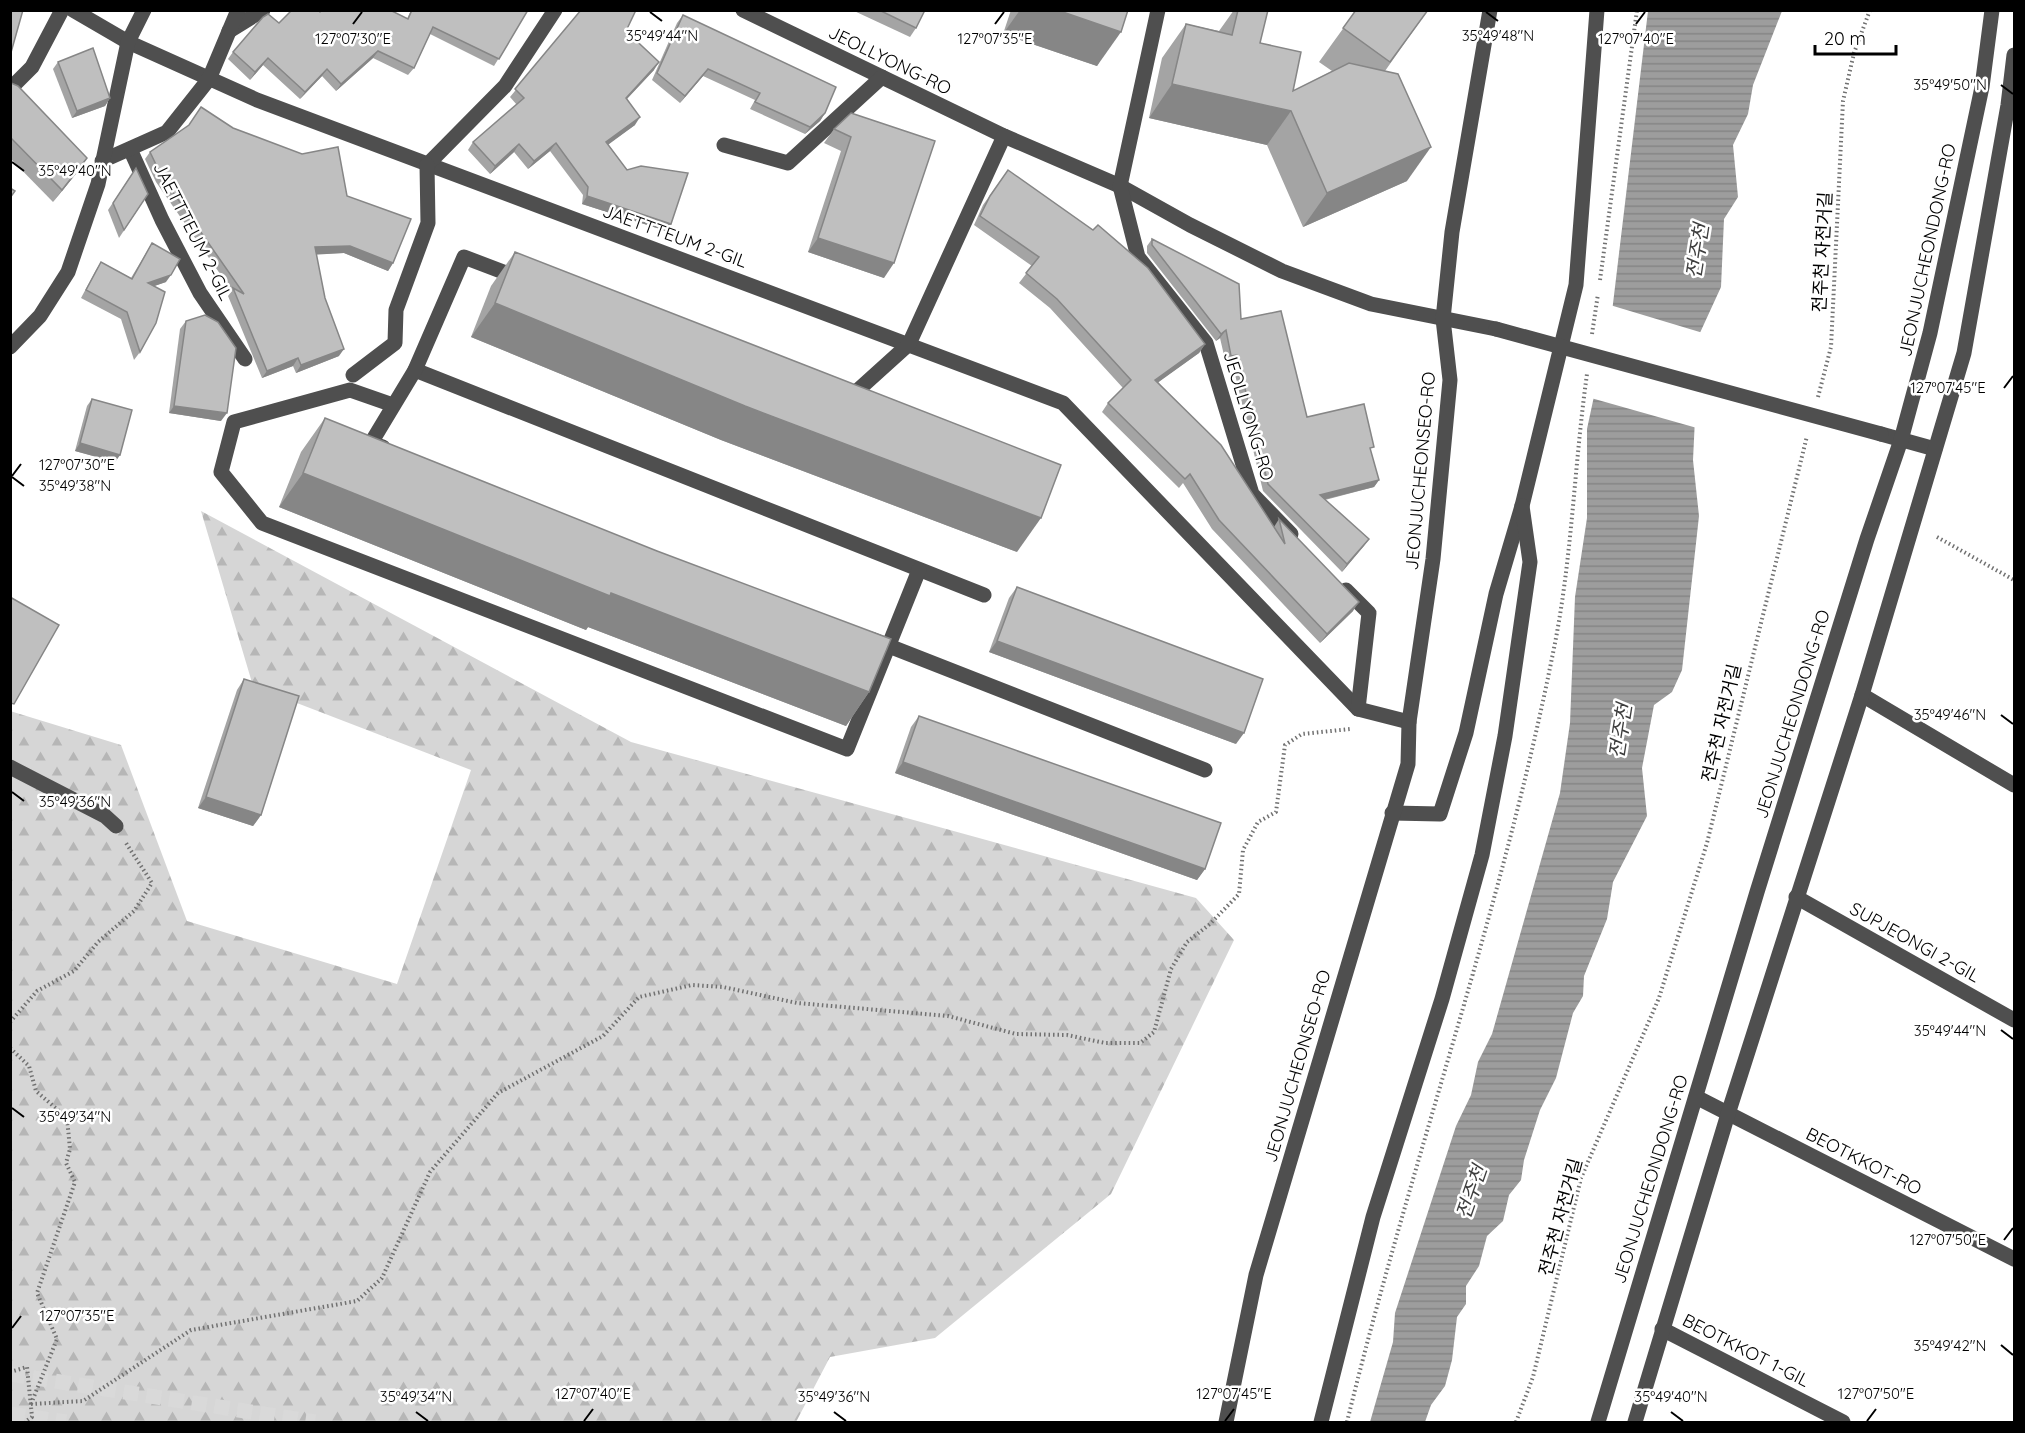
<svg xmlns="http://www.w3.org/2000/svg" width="2025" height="1433" viewBox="0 0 2025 1433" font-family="Quicksand,'Noto Sans KR',sans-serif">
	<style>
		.forest { fill: url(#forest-firs) }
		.water { fill: url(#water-rules) }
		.pier { fill: #fff }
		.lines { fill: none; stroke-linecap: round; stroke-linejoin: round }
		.minor-tunnel { stroke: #d9d9d9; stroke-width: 15; stroke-dasharray: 15 8; stroke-linecap: butt }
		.path { stroke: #717171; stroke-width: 4; stroke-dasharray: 1.5 3; stroke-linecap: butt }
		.minor { stroke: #4f4f4f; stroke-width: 15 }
		.minor-bridge { stroke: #4f4f4f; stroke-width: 15 }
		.wall { fill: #a4a4a4 }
		.shaded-wall { fill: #868686 }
		.building { fill: #bfbfbf; stroke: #868686; stroke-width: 1.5 }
		.ticks { fill: none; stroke: #000; stroke-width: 2 }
		.labels { text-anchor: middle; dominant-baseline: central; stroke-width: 5; stroke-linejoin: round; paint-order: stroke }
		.street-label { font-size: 18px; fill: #000; stroke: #fff }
		.water-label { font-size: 20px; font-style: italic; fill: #3e3e3e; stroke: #fff }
		.ticks-label { font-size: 15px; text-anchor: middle; fill: #000; stroke: #fff; stroke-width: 5; stroke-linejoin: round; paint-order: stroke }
	</style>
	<defs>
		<pattern id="forest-firs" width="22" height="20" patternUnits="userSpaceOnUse" patternTransform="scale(1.5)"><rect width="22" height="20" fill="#d6d6d6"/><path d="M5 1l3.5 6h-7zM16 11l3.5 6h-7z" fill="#b6b6b6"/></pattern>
		<pattern id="water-rules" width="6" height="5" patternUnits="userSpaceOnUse" patternTransform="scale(1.5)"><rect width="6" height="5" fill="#9d9d9d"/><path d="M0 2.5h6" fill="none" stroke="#858585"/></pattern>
	</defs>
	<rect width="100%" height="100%" fill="#fff"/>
	<path class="forest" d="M201 511 631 742 1196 898 1234 940 1111 1194 935 1338 830 1357 796 1422H11L10 711 121 745 187 921 397 984 471 770 253 686Z"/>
	<path class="water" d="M1648 11H1782L1753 85 1748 114 1733 145 1738 197 1724 219 1721 287 1699 335 1693 460 1699 516 1682 670 1672 692 1654 705 1642 768 1647 816 1613 882 1607 919 1584 976 1583 996 1573 1013 1556 1078 1540 1110 1524 1160 1521 1180 1509 1195 1503 1221 1487 1236 1479 1266 1466 1286V1304L1457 1317 1452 1360 1445 1386 1431 1405 1425 1422H1370L1393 1342 1395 1313 1456 1126 1471 1095 1478 1062 1492 1034 1560 793 1570 723 1575 597 1587 518V429L1612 312Z"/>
	<path class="pier" d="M1610 305 1703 333 1697 428 1591 398Z"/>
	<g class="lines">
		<g class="minor-tunnel">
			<path d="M10 1374 315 1422"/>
			<path d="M10 1414 66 1422"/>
		</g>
		<g class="path">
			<path d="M1600 280 1637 10"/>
			<path d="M1592 334 1598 294"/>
			<path d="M1818 397 1831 347 1843 101 1854 53 1870 10"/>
			<path d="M1937 537 2014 580"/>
			<path d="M10 1022 37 991 74 971 98 942 134 911 152 883 126 843"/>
			<path d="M10 1048 29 1066 36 1091 67 1118 70 1149 66 1163 75 1182 37 1293 57 1339 31 1404"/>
			<path d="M10 1372 27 1367 32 1417 25 1422"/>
			<path d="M31 1404 83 1401 191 1330 357 1301 382 1278 430 1172 498 1093 603 1036 639 997 692 985 723 987 797 1003 948 1016 1016 1034 1067 1035 1105 1043H1140L1154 1032 1171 969 1187 942 1210 924 1239 894 1243 850 1258 822 1276 812 1285 745 1302 734 1350 729"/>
			<path d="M1347 1422C1410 1164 1501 914 1553 653 1572 562 1574 466 1587 374"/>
			<path d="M1516 1422 1533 1377 1581 1178 1659 998 1707 843 1807 436"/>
		</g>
		<g class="minor">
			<path d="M73 10 128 42 257 100 1063 403 1358 709 1409 722"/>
			<path d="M743 10 1004 136 1120 186 1190 225 1282 271 1371 304 1496 329"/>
			<path d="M1158 10 1120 186 1138 257 1206 343 1252 494 1291 534"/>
			<path d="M229 31 263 10"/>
			<path d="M10 89 32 67 62 10"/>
			<path d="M724 145 788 163 882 77"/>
			<path d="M130 149 162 220 200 293 245 359"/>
			<path d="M102 161 167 132 209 79 238 10"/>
			<path d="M427 165 505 86 555 10"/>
			<path d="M10 347 40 316 68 272 98 184 128 42 144 10"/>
			<path d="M415 370 984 595"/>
			<path d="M353 375 395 343 396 310 428 223 427 165"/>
			<path d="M847 400 909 344 1004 136"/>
			<path d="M393 405 350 390 234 422 221 472 262 523 847 749 919 570"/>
			<path d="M1881 434 1935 449"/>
			<path d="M383 447 371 443 415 370 464 257 519 278"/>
			<path d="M1346 590 1369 613 1358 709"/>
			<path d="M871 639 1205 770"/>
			<path d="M1862 695 2014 785"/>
			<path d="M10 767 105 816 116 826"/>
			<path d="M1392 813 1440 814 1466 733 1496 594 1522 506 1576 285 1597 10"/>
			<path d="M1796 897 2014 1020"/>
			<path d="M1696 1097 2014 1259"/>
			<path d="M1662 1329 1843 1422"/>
			<path d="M1226 1422 1256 1275 1408 764 1409 722 1433 559 1450 380 1443 319 1452 232 1490 10"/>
			<path d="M1321 1422 1373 1217 1442 999 1482 855 1505 736 1530 562 1522 506"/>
			<path d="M1598 1422 1757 892 1867 539 1901 440 1930 333 1982 87 1992 10"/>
			<path d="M1635 1422 1728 1114 1862 695 1964 353 2008 105 2014 55"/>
		</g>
		<path class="minor-bridge" d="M1496 329 1881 434"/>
	</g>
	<g class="wall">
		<path d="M411 10H528L494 66 430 34 414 68 408 75 373 58 336 91 322 76 300 99 263 65 250 80 228 59 233 52 279 23 320 12 407 19Z"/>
		<path d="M577 10H636L626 31 654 70 627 99 635 125 608 144 627 170 671 224 666 231 582 204 583 195 550 151 528 169 514 152 490 174 468 150 473 142 517 105 510 97 580 12Z"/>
		<path d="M852 10H925L916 28 910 37Z"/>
		<path d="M1011 10H1128L1097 66 1003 34Z"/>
		<path d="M1234 10H1268L1260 43 1293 91 1332 71 1319 62 1355 12 1354 10H1428L1385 71 1407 181 1303 227 1267 145 1149 118 1162 58 1186 24 1219 31Z"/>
		<path d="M683 15 825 113 820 121 805 134 750 109 755 100 703 76 680 103 652 80 677 23Z"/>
		<path d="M58 62 110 98 105 106 72 118 53 69Z"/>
		<path d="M10 81 79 170 53 202 10 158Z"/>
		<path d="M851 113 884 278 808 252 841 151 824 143 834 129Z"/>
		<path d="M233 128 347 196 393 263 388 271 344 253 316 254 325 298 339 356 296 373 293 366 262 378 228 296 232 291 156 182 145 159 150 152Z"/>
		<path d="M136 168 148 194 119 238 108 210Z"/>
		<path d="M1008 170 1205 344 1199 353 1158 382 1274 527 1279 519 1353 611 1320 643 1212 529 1183 483 1179 488 1102 412 1108 403 1123 388 1050 308 1019 283 1032 266 974 225 983 205Z"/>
		<path d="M1152 239 1241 319 1307 417 1371 452 1379 480 1374 487 1325 500 1369 539 1342 572 1263 491 1232 362 1226 364 1220 338 1216 341 1147 253V246Z"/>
		<path d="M152 243 166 282 154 286 140 352 134 360 121 319 81 298 96 270 101 262 131 278Z"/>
		<path d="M515 252 1017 552 721 440 471 337 491 286Z"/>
		<path d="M186 321 221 421 169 413 180 329Z"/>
		<path d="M92 399 120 455 115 462 75 451 87 406Z"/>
		<path d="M325 418 869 692 846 726 588 627 586 630 279 507 301 452Z"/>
		<path d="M1017 587 1236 744 989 652 1009 598Z"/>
		<path d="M244 679 261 815 253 826 198 808 237 690Z"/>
		<path d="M919 716 1205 869 1197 880 895 773 911 727Z"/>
	</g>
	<g class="shaded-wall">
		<path d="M1020 10H1057L1121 32 1097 66 1003 34Z"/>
		<path d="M378 51 373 58 336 91 341 84Z"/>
		<path d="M268 58 263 65 250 80 255 72Z"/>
		<path d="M659 62 654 70 620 106 626 98Z"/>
		<path d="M327 69 322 76 300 99 305 92Z"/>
		<path d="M708 69 703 76 680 103 685 96Z"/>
		<path d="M1172 84 1291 111 1267 145 1149 118Z"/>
		<path d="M110 98 105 106 72 118 77 111Z"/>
		<path d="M825 113 820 121 805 134 810 127Z"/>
		<path d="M640 117 635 125 601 150 606 142Z"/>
		<path d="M556 143 550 151 528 169 534 161Z"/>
		<path d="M519 144 514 152 490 174 495 166Z"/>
		<path d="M1431 147 1407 181 1303 227 1327 193Z"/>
		<path d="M87 158 79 170 53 202 62 190Z"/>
		<path d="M587 196 671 224 666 231 582 204Z"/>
		<path d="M818 238 894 263 884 278 808 252Z"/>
		<path d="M350 246 393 263 388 271 344 253 310 255 315 247Z"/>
		<path d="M171 275 166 282 143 290 148 283Z"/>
		<path d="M495 303 1041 518 1017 552 721 440 471 337Z"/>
		<path d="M1226 330 1220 338 1216 341 1221 334Z"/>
		<path d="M1205 344 1199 353 1149 389 1155 380Z"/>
		<path d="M344 349 339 356 296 373 301 365Z"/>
		<path d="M1237 355 1232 362 1226 364 1231 356Z"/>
		<path d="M298 358 293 366 262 378 267 371Z"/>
		<path d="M174 406 227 413 221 421 169 413Z"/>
		<path d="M80 443 120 455 115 462 75 451Z"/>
		<path d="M303 473 611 593 869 692 846 726 588 627 586 630 279 507Z"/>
		<path d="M1379 480 1374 487 1314 502 1320 495Z"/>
		<path d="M1369 539 1364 546 1342 572 1347 564Z"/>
		<path d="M1359 602 1353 611 1320 643 1327 634Z"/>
		<path d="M997 641 1244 733 1236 744 989 652Z"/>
		<path d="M903 762 1205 869 1197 880 895 773Z"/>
		<path d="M206 797 261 815 253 826 198 808Z"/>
	</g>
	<g class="building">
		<path d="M10 10H23L10 56Z"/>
		<path d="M292 10H319L320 12 323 10H390L408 19 412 10H528L499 59 433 27 414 68 378 51 341 84 327 69 305 92 268 58 255 72 233 52 263 17 268 14 279 23Z"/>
		<path d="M581 10H636L626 31 659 62 626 98 640 117 606 142 627 170 641 166 688 173 671 224 587 196 588 187 556 143 534 161 519 144 495 166 473 142 524 98 515 89Z"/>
		<path d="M879 10H925L916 28Z"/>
		<path d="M1057 10H1128L1121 32Z"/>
		<path d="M1238 10H1268L1260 43 1301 52 1293 91 1349 63 1398 74 1431 147 1327 193 1291 111 1172 84 1186 24 1232 35Z"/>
		<path d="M1356 10H1428L1390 62 1343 28Z"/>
		<path d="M683 15 836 87 825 113 810 127 755 102 760 93 708 69 685 96 657 73Z"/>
		<path d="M93 48 110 98 77 111 58 62Z"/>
		<path d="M10 81 11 83 18 86 87 158 62 190 10 137Z"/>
		<path d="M201 107 233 128 302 154 338 147 347 196 411 219 393 263 350 246 315 247 325 298 344 349 301 365 298 358 267 371 233 288 244 294 161 175 150 152 189 125Z"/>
		<path d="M851 113 935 141 894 263 818 238 851 137 834 129Z"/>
		<path d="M136 168 148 194 124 230 113 203Z"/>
		<path d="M1008 170 1093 230 1098 225 1148 268 1205 344 1155 380 1221 445 1285 544 1279 519 1359 602 1327 634 1219 520 1190 474 1185 479 1108 403 1131 380 1057 299 1026 273 1039 257 980 216 990 196Z"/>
		<path d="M10 188 15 191 10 198Z"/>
		<path d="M1152 239 1239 284 1241 319 1281 311 1307 417 1364 404 1374 447 1370 448 1379 480 1320 495 1369 539 1347 564 1268 484 1237 355 1231 356 1226 330 1221 334 1152 245Z"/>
		<path d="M152 243 180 259 171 275 148 283 165 292 156 323 140 352 127 312 86 290 101 262 132 279Z"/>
		<path d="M515 252 1061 465 1041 518 745 406 495 303Z"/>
		<path d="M205 315 218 322 236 348 227 413 174 406 186 321Z"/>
		<path d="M92 399 132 410 120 455 80 443Z"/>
		<path d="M325 418 657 551 891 639 869 692 611 593 610 596 303 473Z"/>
		<path d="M1017 587 1263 679 1244 733 997 641Z"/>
		<path d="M10 597 59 625 14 704 10 703Z"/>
		<path d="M244 679 299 696 261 815 206 797Z"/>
		<path d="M919 716 1221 823 1205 869 903 762Z"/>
	</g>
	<path class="ticks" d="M650 12 662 21M1486 12 1498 21M353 24 362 12M995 24 1004 12M1636 24 1645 12M2001 85 2013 94M12 162 24 171M2004 388 2013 376M12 476 21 464M12 477 24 486M2001 715 2013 724M12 792 24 801M2001 1030 2013 1039M12 1108 24 1117M2004 1240 2013 1228M12 1328 21 1316M2001 1345 2013 1355M416 1412 428 1421M834 1412 846 1421M1671 1412 1683 1421M584 1421 593 1409M1225 1421 1234 1409M1867 1421 1876 1409"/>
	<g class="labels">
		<g class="street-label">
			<text transform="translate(890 60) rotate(26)">JEOLLYONG-RO</text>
			<text transform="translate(193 231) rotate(63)">JAETTTEUM 2-GIL</text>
			<text transform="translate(675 236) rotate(20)">JAETTTEUM 2-GIL</text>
			<text transform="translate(1927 250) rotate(-78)">JEONJUCHEONDONG-RO</text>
			<text transform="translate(1822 252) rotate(-87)">전주천 자전거길</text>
			<text transform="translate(1249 416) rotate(73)">JEOLLYONG-RO</text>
			<text transform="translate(1420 471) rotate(-85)">JEONJUCHEONSEO-RO</text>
			<text transform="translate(1792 714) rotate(-73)">JEONJUCHEONDONG-RO</text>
			<text transform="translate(1721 723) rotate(-77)">전주천 자전거길</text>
			<text transform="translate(1915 942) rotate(29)">SUPJEONGI 2-GIL</text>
			<text transform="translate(1297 1066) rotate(-74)">JEONJUCHEONSEO-RO</text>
			<text transform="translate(1864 1161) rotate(27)">BEOTKKOT-RO</text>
			<text transform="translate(1650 1179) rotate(-73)">JEONJUCHEONDONG-RO</text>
			<text transform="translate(1560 1217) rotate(-75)">전주천 자전거길</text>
			<text transform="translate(1746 1350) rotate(27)">BEOTKKOT 1-GIL</text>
		</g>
		<g class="water-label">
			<text transform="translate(1697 251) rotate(-81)">전주천</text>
			<text transform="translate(1620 731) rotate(-81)">전주천</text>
			<text transform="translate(1471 1192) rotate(-71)">전주천</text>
		</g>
	</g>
	<g class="ticks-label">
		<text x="662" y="41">35°49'44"N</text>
		<text x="1498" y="41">35°49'48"N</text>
		<text x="353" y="44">127°07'30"E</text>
		<text x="995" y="44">127°07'35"E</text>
		<text x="1636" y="44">127°07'40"E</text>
		<text x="1950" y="90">35°49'50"N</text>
		<text x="75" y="176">35°49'40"N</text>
		<text x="1948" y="393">127°07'45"E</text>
		<text x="77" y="470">127°07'30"E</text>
		<text x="75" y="491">35°49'38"N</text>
		<text x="1950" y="720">35°49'46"N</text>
		<text x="75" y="807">35°49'36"N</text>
		<text x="1950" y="1036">35°49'44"N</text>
		<text x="75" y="1122">35°49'34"N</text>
		<text x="1948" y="1245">127°07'50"E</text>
		<text x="77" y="1321">127°07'35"E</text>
		<text x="1950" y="1351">35°49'42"N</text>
		<text x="593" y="1399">127°07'40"E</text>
		<text x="1234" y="1399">127°07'45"E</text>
		<text x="1876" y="1399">127°07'50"E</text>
		<text x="416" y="1402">35°49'34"N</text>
		<text x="834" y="1402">35°49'36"N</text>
		<text x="1671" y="1402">35°49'40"N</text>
	</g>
	<rect width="2025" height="1433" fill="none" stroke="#000000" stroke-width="24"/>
	<path d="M1815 45v9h81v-9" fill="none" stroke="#000000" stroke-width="3"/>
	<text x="1824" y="45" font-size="18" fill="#000000" stroke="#ffffff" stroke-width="4.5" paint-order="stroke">20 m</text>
</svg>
